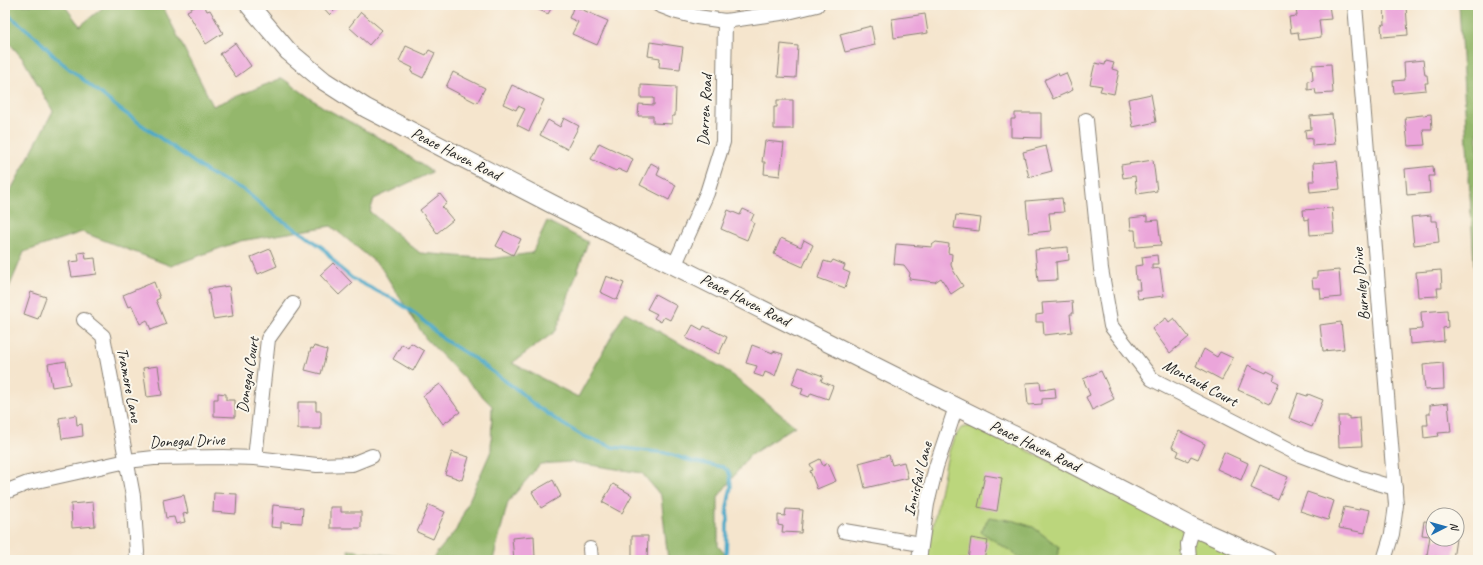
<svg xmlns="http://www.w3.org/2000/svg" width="1483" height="565" viewBox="0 0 1483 565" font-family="Caveat,sans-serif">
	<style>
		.green { fill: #bbd67c; stroke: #6c794c }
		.forest { fill: #94b76c; stroke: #586a44 }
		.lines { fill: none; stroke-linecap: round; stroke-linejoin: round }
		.stream { stroke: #48a8c8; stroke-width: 3.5 }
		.building { fill: #eba5da }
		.minor-casing { stroke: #888074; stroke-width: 16 }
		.major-casing { stroke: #888074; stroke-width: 20 }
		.minor { stroke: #fff; stroke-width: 14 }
		.major { stroke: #fff; stroke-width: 18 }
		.labels { text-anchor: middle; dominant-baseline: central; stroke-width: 4; stroke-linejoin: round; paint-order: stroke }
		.street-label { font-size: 16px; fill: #1c1c1c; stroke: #fbf7ec }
	</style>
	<rect width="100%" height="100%" fill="#fbf7ec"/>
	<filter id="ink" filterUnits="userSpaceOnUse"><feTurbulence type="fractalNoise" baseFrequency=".025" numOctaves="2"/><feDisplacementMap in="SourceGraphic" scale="8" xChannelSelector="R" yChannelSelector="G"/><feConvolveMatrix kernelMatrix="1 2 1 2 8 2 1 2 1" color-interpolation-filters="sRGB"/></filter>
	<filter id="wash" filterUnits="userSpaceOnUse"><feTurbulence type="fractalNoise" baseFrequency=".012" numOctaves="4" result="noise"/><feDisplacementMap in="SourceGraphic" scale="16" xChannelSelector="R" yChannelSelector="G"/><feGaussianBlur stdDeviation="0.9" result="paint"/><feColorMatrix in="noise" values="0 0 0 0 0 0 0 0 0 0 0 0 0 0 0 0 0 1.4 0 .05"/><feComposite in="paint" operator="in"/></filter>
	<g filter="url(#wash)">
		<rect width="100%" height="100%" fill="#f5e5cd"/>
		<path class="green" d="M976 425 1250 560H1057L1058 547H1006L1024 560H926L948 454 953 440 961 428Z"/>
		<g class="forest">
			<path d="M5 5H64L80 26 106 5H162L213 106 282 78 323 107 392 145 432 172 374 199 370 212 420 253 491 259 532 253 547 221 588 242 556 331 512 363 578 397 625 312 723 368 795 426 749 456 718 497V546L730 560H668L661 496 642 473 571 462 540 464 508 502 493 560H350L348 550 431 560 456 530 491 451 492 406 426 339 380 266 331 226 240 241 171 266 82 232 24 252 5 297V201L53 111 23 59 5 38Z"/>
			<path d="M1459 5H1478V332Z"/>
			<path d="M989 517 1015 521 1033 527 1059 547 1057 560H1024L981 532Z"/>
		</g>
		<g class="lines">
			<path class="stream" d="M5 12 36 37 56 58 121 110 209 173 244 190 275 216 305 235 323 248 340 268 353 279 393 299 417 315 443 339 475 359 519 391 531 402 561 423 583 436 613 447 666 453 691 461 723 467 727 470 730 475 731 487 727 508 728 520 727 524 726 560"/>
		</g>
		<g id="blocks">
			<g class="building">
				<path d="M198 5H204L207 11 210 10 223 33 206 44 187 11Z"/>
				<path d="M321 5H340L330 15Z"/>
				<path d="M528 5H553L548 14Z"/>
				<path d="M1329 5 1331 19 1319 20 1321 37 1299 40 1298 32 1291 33 1289 17 1297 16 1296 9Z"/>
				<path d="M574 6 608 21 597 45 572 34 578 22 569 18Z"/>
				<path d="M1406 6 1408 35 1382 37 1381 25 1385 24 1384 8Z"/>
				<path d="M361 12 382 30 369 45 349 27Z"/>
				<path d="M925 14 928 33 894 38 892 19Z"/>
				<path d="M871 26 875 45 845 52 840 34Z"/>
				<path d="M650 42 683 47 680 69 659 67 660 58 648 56Z"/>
				<path d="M235 43 251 66 236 77 220 54Z"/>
				<path d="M781 44 798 46 796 78 778 77Z"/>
				<path d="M406 46 426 55 429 50 435 53 423 78 411 72 413 68 399 61Z"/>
				<path d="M1423 60 1425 75H1427L1428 83H1425L1426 90 1394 93 1393 81 1405 80 1404 62Z"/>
				<path d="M1106 61 1114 63 1112 69 1119 71 1114 94 1100 91 1102 86 1090 84 1095 63 1105 65Z"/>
				<path d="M1331 64 1333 93 1316 94 1315 89 1308 90V81L1313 80 1312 65Z"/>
				<path d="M453 72 485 88 477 103 446 87Z"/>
				<path d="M1058 73 1059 76 1066 73 1073 90 1053 99 1044 80Z"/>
				<path d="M512 85 544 100 529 131 517 125 525 109 518 106 516 110 503 104Z"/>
				<path d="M641 85 676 87 675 116H672V124L653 123V116H638L639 104 654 105V98H641Z"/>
				<path d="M5 88H6L8 116H5Z"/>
				<path d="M1151 94 1156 122 1133 127 1128 99Z"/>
				<path d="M777 100H793V129H774V107H777Z"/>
				<path d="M1015 113H1041V138L1011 137V119H1015Z"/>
				<path d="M1332 114 1335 144 1312 146V138L1306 139 1305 130 1311 129 1310 116Z"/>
				<path d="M1431 114 1432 129H1423L1425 145 1408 146 1405 117Z"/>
				<path d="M564 118 579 126 567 149 540 135 548 120 560 127Z"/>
				<path d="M765 141 784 143 780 176 764 174 765 162H762Z"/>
				<path d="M599 143 633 159 627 173 618 169 616 171 591 159Z"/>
				<path d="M1046 146 1052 171 1029 177 1023 152Z"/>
				<path d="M1153 160 1157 191 1137 194 1135 176 1123 178 1121 165Z"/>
				<path d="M1337 161 1340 189 1310 192 1309 181H1314L1313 163Z"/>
				<path d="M651 163 660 168 657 175 676 185 669 200 640 185Z"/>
				<path d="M1433 166 1434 176H1429L1430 193 1407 195 1405 169Z"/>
				<path d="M440 194 447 203 442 207 453 220 437 233 420 210Z"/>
				<path d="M1062 198 1064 212 1049 213 1051 231 1029 233 1026 201Z"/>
				<path d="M1332 208 1334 233 1310 235 1309 219 1304 220 1303 210Z"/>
				<path d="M743 209 754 214 751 221 754 223 747 240 721 229 728 210 740 215Z"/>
				<path d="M956 215 981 218 979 231 954 228Z"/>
				<path d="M1431 215V221H1437L1439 242 1414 245 1411 217Z"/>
				<path d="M1147 216V221L1158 220 1161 245 1136 247 1135 230H1131L1130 218Z"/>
				<path d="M504 231 521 239 513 255 496 246Z"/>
				<path d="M781 238 801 247 804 240 813 245 803 267 774 254Z"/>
				<path d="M936 242 949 244 948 253 952 254 951 265 953 270 963 286 951 294 941 278 935 282 909 279 910 273 904 265 894 264 896 244 932 247V245Z"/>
				<path d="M1068 247 1069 260 1056 262 1057 280 1038 281 1035 250Z"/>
				<path d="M270 249 277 266 258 274 251 257Z"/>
				<path d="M85 252 86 259 95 258 97 274 72 277 69 262 79 261 78 253Z"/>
				<path d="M1157 255 1158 264H1152V269L1160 268 1164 296 1138 299 1136 290H1140L1139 280H1136L1135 266 1143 265 1142 257Z"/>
				<path d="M833 260 845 265 843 270 850 273 845 288 818 278 824 261 831 263Z"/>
				<path d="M333 263 352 283 339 295 320 275Z"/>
				<path d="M1339 270 1341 297 1321 299 1320 288H1313L1312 278H1317V272Z"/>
				<path d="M1441 270 1442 288H1437L1438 296 1418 297 1416 272Z"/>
				<path d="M606 276 624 283 617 300 600 292Z"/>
				<path d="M154 282 160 298 156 300 166 324 151 330 147 320 140 324 132 306 128 307 123 295Z"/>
				<path d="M229 286 233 316 213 319 208 289Z"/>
				<path d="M31 292 46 297 38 319 24 314Z"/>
				<path d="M655 294 677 306 670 320 664 317 661 322 654 318 657 314 647 309Z"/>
				<path d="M1072 301 1073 314H1070L1072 332 1044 335 1043 322H1036V315L1043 314 1042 303Z"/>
				<path d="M1447 310 1448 327 1443 328 1444 341 1410 344 1409 330 1422 329 1421 312Z"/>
				<path d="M1166 318 1169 322 1174 318 1189 337 1170 353 1152 329Z"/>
				<path d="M1341 322 1344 349 1323 351 1320 325Z"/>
				<path d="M693 325 702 330 704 326 727 337 719 354 686 338Z"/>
				<path d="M411 343 424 351 413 371 393 359 402 344 408 348Z"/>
				<path d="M752 345 773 353V351L783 354 775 376 765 372 763 377 754 374 757 366 746 363Z"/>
				<path d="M314 346 327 350 321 374 305 370 311 348 313 349Z"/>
				<path d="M1204 349 1217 357 1220 352 1233 358 1222 380 1196 366Z"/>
				<path d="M66 361 70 384 52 387 48 364Z"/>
				<path d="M1443 363 1444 389 1425 390 1423 365Z"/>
				<path d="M1248 365 1266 373 1267 371 1275 375 1273 380 1279 383 1270 404 1238 390Z"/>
				<path d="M158 366 162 395 147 397 143 368Z"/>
				<path d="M799 367 823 376 821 381 833 386 828 399 811 393 809 397 801 394 803 389 792 384Z"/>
				<path d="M1101 371 1114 399 1092 410 1086 397 1090 395 1083 379Z"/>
				<path d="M1040 382 1041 390 1055 388 1056 398 1042 399V404L1028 405 1026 383Z"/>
				<path d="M440 384 460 412 443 424 423 396Z"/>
				<path d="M218 393 226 394V400H235V417L214 416V399H218Z"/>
				<path d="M1298 393 1307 396 1308 394 1323 400 1312 427 1289 418Z"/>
				<path d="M298 402H316V411H321V429H298Z"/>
				<path d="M1448 403 1451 432 1438 433 1439 436 1424 438 1423 425H1428L1427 414H1430V405Z"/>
				<path d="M76 415 77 425 82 424 83 436 62 439 59 418Z"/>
				<path d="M1338 416H1349V419L1360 418 1362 446 1339 447Z"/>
				<path d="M1179 431 1205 444 1198 459 1191 456 1188 461 1177 456 1179 451 1172 447Z"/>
				<path d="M452 452 469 457 462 480 445 474Z"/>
				<path d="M1224 452 1248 463 1241 480 1217 469Z"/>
				<path d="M889 455 892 465 904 462 908 478 865 488 859 463Z"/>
				<path d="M820 459 823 466 828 463 836 481 817 489 810 471 813 470 810 464Z"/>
				<path d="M1260 465 1288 477 1278 500 1251 488Z"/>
				<path d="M985 475 1002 478 997 511 978 507Z"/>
				<path d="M553 480 561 496 541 508 532 492Z"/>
				<path d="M613 484 632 495 622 513 602 502Z"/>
				<path d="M1307 492 1334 501 1328 520 1300 511Z"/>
				<path d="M214 493 237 494 236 514 213 512Z"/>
				<path d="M184 495 188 513 183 514 185 522 176 524 174 517 166 518 163 500Z"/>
				<path d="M93 502 95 526 72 528 71 504Z"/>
				<path d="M273 505 303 508 302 523 281 522V528L271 527Z"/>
				<path d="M429 505 445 512 433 539 417 532Z"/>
				<path d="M330 507H341V512H361V528H330Z"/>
				<path d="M1344 507 1359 510 1360 508 1370 510 1365 533 1339 528Z"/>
				<path d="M786 509 803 510 801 533 782 532 783 526 778 525V515L785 516Z"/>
				<path d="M1424 521 1433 522V539H1456L1453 559 1427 555 1430 536 1422 535Z"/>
				<path d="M534 536 535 558 514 560 512 538Z"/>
				<path d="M632 536H648L647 560H632Z"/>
				<path d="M971 538 988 541 984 560H968Z"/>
			</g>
		</g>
	</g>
	<g filter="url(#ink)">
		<use href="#blocks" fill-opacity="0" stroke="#888074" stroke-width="1"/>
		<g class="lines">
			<defs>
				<g id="minor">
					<path d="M659 5 677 12 697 17 725 21 788 12 817 5"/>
					<path d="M1355 5 1396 505 1392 534 1384 560"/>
					<path d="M1086 120 1101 269 1111 326 1152 379 1300 455 1361 478 1395 488"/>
					<path d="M675 264 707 193 723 142 725 21"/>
					<path d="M84 320 103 336 133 496 137 552 136 560"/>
					<path d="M255 458 268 339 293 304"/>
					<path d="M5 492 28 483 127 461 154 458 223 457 255 458 317 465 352 464 372 456"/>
					<path d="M844 531 921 544"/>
					<path d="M590 549 591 560"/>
					<path d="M919 560 927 504 936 467 956 407"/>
					<path d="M1189 560 1188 544 1193 527"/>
				</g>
				<path id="major" d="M249 5 288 51 324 81 366 108 554 205 928 393 1064 460 1193 527 1267 560"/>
			</defs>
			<use href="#minor" class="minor-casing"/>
			<use href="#major" class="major-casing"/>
			<use href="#minor" class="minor"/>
			<use href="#major" class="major"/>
		</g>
	</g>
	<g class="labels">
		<g class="street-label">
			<text transform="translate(705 110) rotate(-87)">Darren Road</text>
			<text transform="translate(456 154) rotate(27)">Peace Haven Road</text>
			<text transform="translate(1361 284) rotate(-95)">Burnley Drive</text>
			<text transform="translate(745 300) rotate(27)">Peace Haven Road</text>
			<text transform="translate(248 375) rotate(-81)">Donegal Court</text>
			<text transform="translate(1200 383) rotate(28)">Montauk Court</text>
			<text transform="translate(129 385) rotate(79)">Tramore Lane</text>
			<text transform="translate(187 441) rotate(-2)">Donegal Drive</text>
			<text transform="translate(1035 446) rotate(26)">Peace Haven Road</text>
			<text transform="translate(918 479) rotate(-76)">Innisfail Lane</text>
		</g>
	</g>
	<rect width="1483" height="565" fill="none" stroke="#fbf7ec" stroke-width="20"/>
	<g transform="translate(1445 527) rotate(84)"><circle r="19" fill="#fbf7ec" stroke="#a29f99"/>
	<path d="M0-3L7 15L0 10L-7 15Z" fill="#1f6fb2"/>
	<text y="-6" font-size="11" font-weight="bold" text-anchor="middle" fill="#1c1c1c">N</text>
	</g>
</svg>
